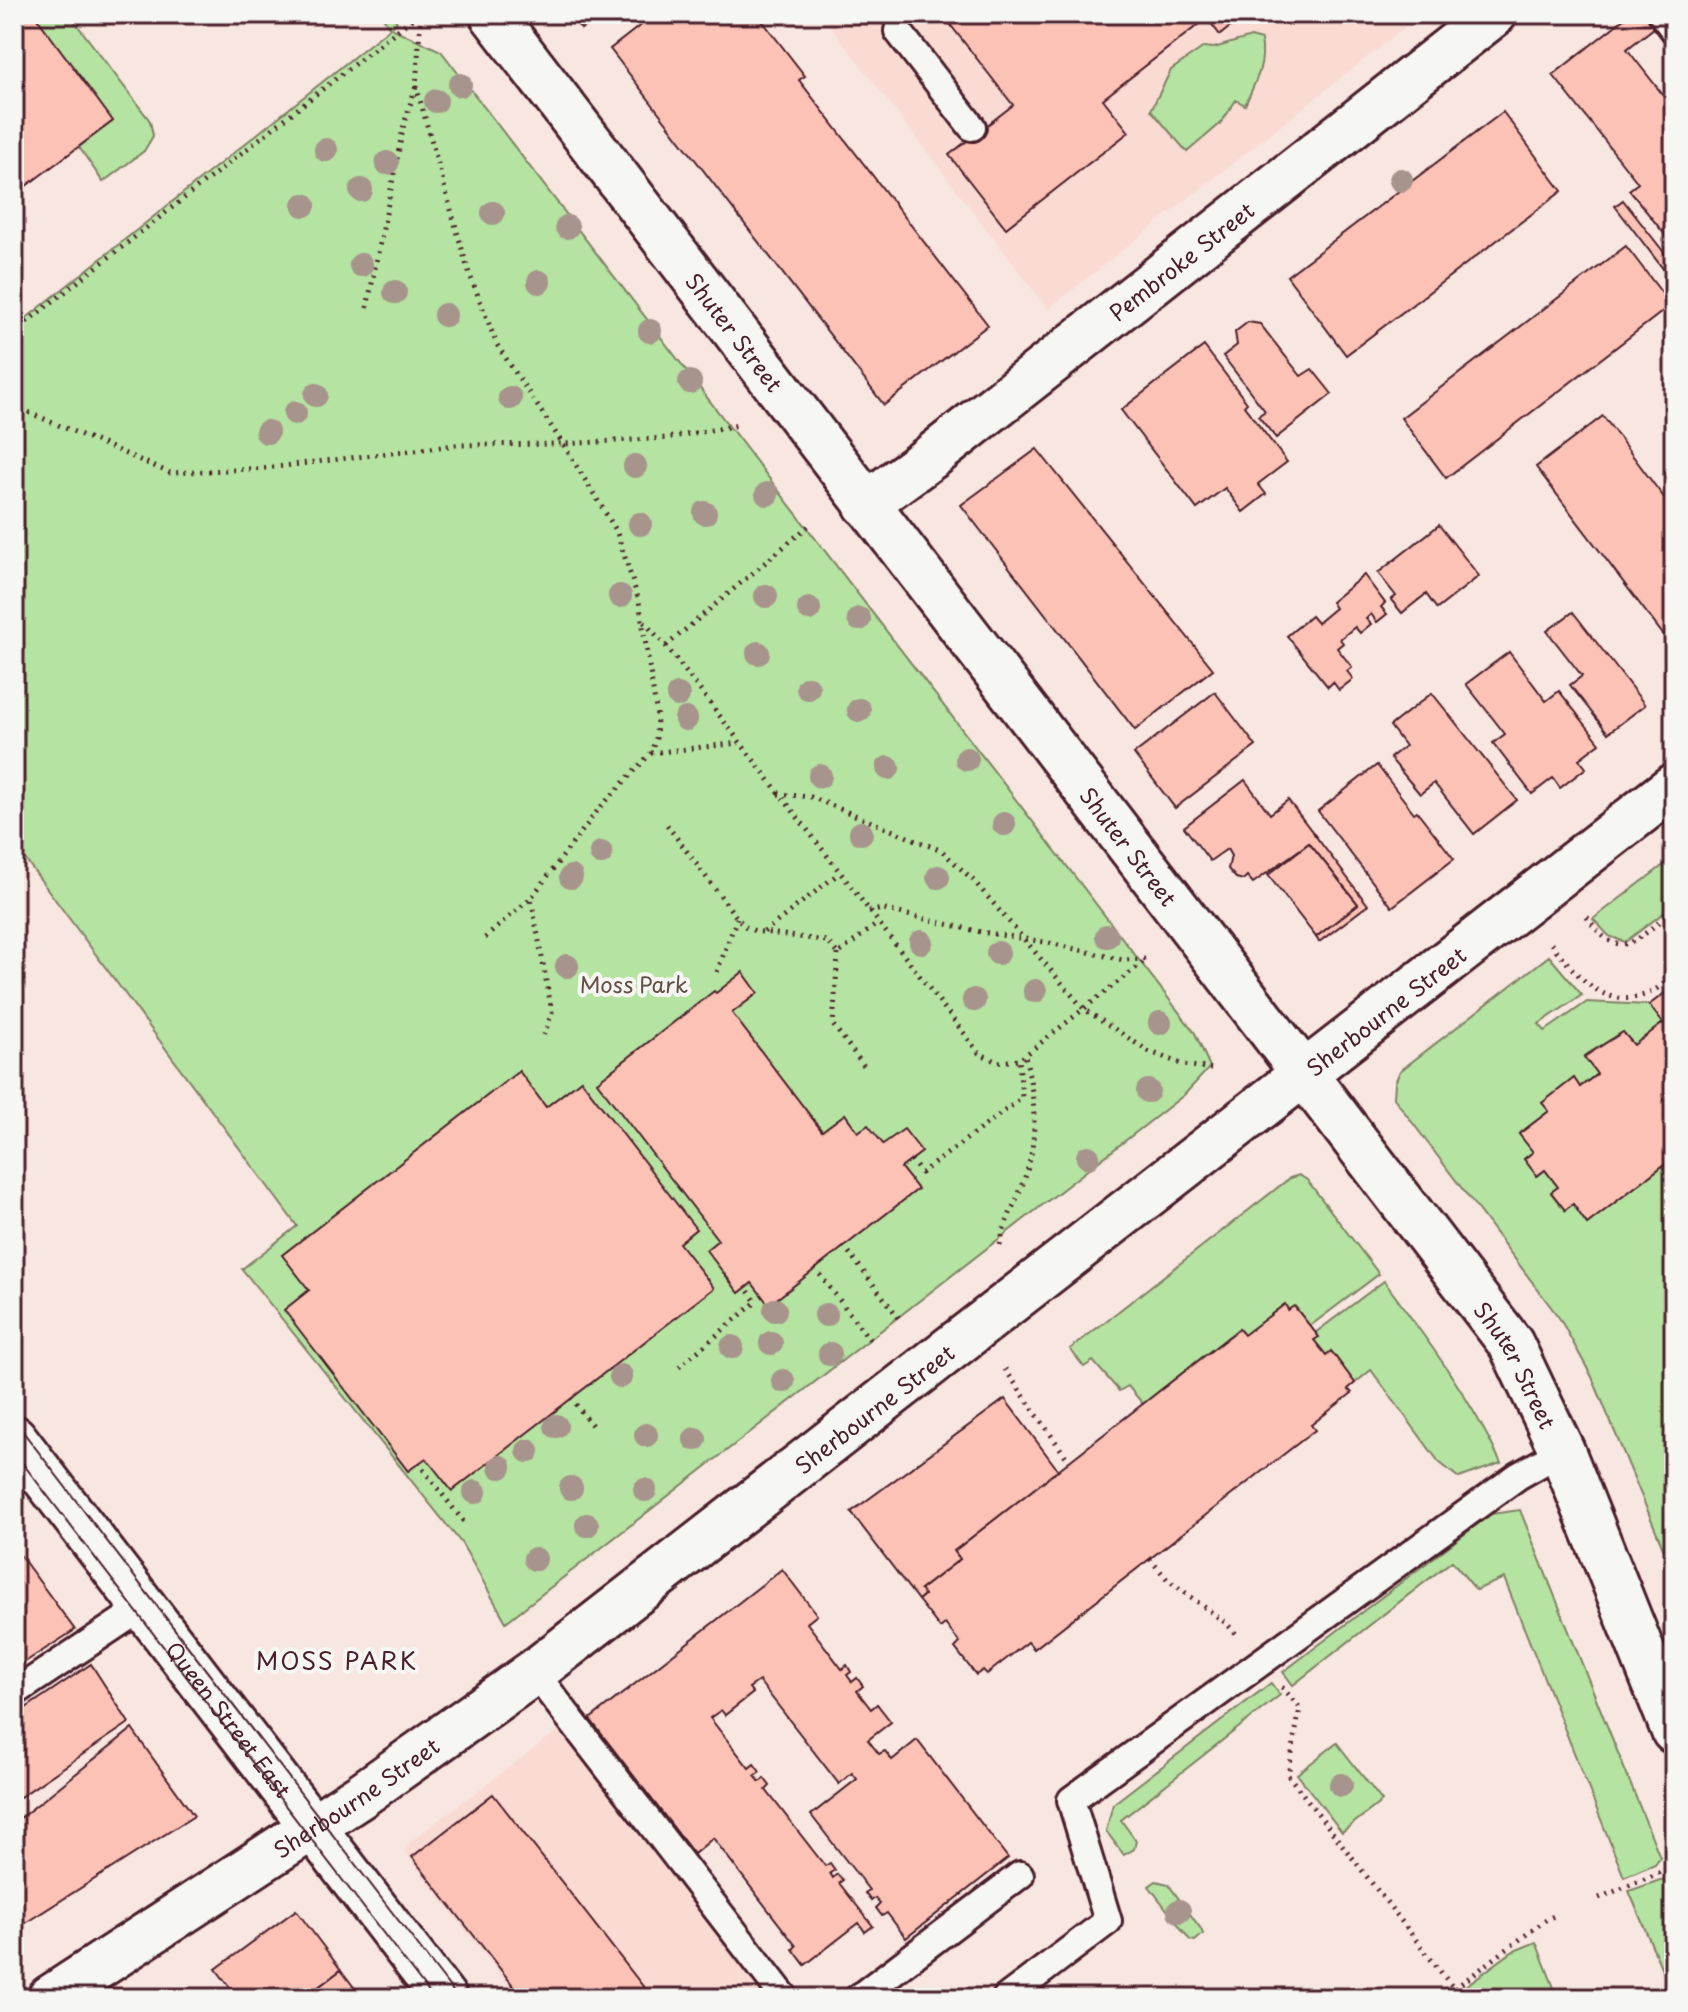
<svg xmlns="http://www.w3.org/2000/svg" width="1688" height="2012" viewBox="0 0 1688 2012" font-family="'Playpen Sans',sans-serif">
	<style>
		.built { fill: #f9dbd3 }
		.green { fill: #b5e3a1; stroke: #808166; stroke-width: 2 }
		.building { fill: #fcc2b5; stroke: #4a1f2b; stroke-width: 2 }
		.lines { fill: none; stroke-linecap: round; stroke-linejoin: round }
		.lane-casing { stroke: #4a1f2b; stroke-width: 32 }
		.street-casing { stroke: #4a1f2b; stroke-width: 50 }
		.secondary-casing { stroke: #4a1f2b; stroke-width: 50 }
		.path { stroke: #4a1f2b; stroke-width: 5; stroke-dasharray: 2 6; stroke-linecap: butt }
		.lane { stroke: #f6f6f2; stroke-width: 26 }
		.street { stroke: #f6f6f2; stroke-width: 44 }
		.secondary { stroke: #f6f6f2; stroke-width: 44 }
		.tram { stroke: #4a1f2b; stroke-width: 2 }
		.tree { fill: #a7948c }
		.labels { text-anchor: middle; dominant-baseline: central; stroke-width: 8; stroke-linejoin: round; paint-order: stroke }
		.street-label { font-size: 22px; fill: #4a1f2b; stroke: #f6f6f2 }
		.park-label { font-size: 22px; fill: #655048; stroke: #f6f6f2 }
		.neighbourhood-label { font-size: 24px; letter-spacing: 2px; fill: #4a1f2b; stroke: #f6f6f2 }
	</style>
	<rect width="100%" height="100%" fill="#f8e6e0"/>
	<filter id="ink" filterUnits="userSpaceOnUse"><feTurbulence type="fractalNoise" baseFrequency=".0125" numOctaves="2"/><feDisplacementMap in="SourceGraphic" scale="16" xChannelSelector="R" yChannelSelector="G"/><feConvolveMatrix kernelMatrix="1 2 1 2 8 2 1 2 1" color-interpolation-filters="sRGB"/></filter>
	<g filter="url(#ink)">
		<g class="built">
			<path d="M821 14H1422L1048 309Z"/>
			<path d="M564 1726 777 1998H518L405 1852 410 1842Z"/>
		</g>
		<g class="green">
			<path d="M34 14H69L150 121 153 136 144 151 103 182 79 147 112 122Z"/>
			<path d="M381 14H391L397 22 391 28 441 51 1195 1033 1210 1067 1184 1095 506 1622 462 1544 242 1269 297 1226 14 844V328L390 28Z"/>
			<path d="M1251 37 1261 40C1266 64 1255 83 1245 105L1236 100 1221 123 1187 152 1151 110 1171 70 1204 47 1214 48Z"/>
			<path d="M1674 857V905L1625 942 1609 936 1593 919Z"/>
			<path d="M1549 956 1582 995 1539 1024 1545 1031 1587 1002 1649 1005 1663 1023 1634 1045 1623 1032 1584 1056 1597 1074 1580 1087 1574 1079 1543 1103 1549 1111 1519 1134 1533 1152 1524 1159 1537 1176 1545 1170 1558 1187 1551 1193 1565 1210 1573 1204 1587 1223 1669 1161 1674 1168V1233L1672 1237 1674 1259V1574L1592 1377 1560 1319 1394 1098 1395 1083 1400 1071Z"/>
			<path d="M1299 1175 1307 1180 1379 1274 1310 1326 1295 1306 1288 1310 1284 1305 1244 1335 1238 1329 1143 1404 1128 1386 1119 1391 1093 1361 1084 1367 1070 1349 1290 1178Z"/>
			<path d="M1384 1281C1427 1339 1470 1397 1501 1463L1459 1478 1439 1462 1371 1370 1355 1383 1332 1352 1326 1355 1314 1340 1318 1337 1315 1333Z"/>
			<path d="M1520 1510 1660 1857 1655 1864 1624 1877 1504 1578 1476 1590 1452 1561 1293 1685 1283 1672 1491 1514Z"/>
			<path d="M1271 1683 1280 1695 1121 1820 1136 1841 1134 1849 1124 1855 1106 1831 1113 1804Z"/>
			<path d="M1337 1743 1382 1801 1342 1832 1297 1774Z"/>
			<path d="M1669 1879 1674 1892V1998L1629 1891 1660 1880Z"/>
			<path d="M1156 1881 1168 1884 1201 1929 1203 1934 1195 1941 1190 1940 1149 1886Z"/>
			<path d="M1536 1942 1558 1998H1449L1512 1952Z"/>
		</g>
		<g class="building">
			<path d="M14 14H34L113 121 14 195Z"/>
			<path d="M569 14H601L581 29Z"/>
			<path d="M655 14H757L805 76 799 80 988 325 884 405 610 49Z"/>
			<path d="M942 14H1246L1220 35 1207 18 1103 99 1129 132 1006 228 949 155 1013 105Z"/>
			<path d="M1630 14H1645L1655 27 1627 49 1674 109V246L1629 190 1638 183 1553 75Z"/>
			<path d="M1503 112 1562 191 1346 355 1287 276Z"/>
			<path d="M1623 200 1674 265V283L1615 206Z"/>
			<path d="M1626 246 1671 305 1446 478 1401 418Z"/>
			<path d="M1248 322 1260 324 1301 376 1312 369 1332 394 1276 438 1258 416 1265 411 1223 356 1237 345 1235 332Z"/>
			<path d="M1204 346 1247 403 1244 406 1287 462 1258 484 1266 494 1243 512 1225 488 1197 509 1121 410Z"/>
			<path d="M1603 416 1674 511V649L1536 467Z"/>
			<path d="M1037 449 1213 669 1135 730 961 505Z"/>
			<path d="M1439 525 1479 576 1437 609 1426 594 1402 613 1391 600 1396 596 1378 573Z"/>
			<path d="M1364 575 1385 603 1381 607 1387 614 1377 622 1371 614 1366 619 1371 624 1360 633 1355 627 1340 639 1343 643 1337 648 1352 667 1347 671 1353 679 1339 690 1333 682 1328 687 1287 636 1311 616 1317 623 1335 608 1331 602Z"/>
			<path d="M1573 612 1645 705 1608 733 1570 685 1582 676 1547 631Z"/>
			<path d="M1509 652 1546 701 1559 691 1600 743 1579 759 1586 768 1560 788 1553 778 1532 794 1493 743 1505 734 1466 684Z"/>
			<path d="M1215 692 1256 746 1175 808 1134 754Z"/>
			<path d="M1432 693 1517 800 1474 834 1434 783 1420 794 1390 758 1405 746 1390 726Z"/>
			<path d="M1377 765 1414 813 1417 811 1454 859 1392 907 1318 811Z"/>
			<path d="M1245 780 1270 814 1288 800 1368 905 1319 942 1316 937 1358 904 1309 843 1253 883 1247 876 1243 880 1236 878 1228 869 1231 856 1227 849 1210 861 1184 827Z"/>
			<path d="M1309 843 1358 904 1316 937 1268 875Z"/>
			<path d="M743 972 758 993 732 1013 822 1131 845 1114 858 1132 868 1125 883 1144 904 1129 922 1152 901 1168 918 1189 769 1305 752 1283 739 1293 706 1250 718 1240 597 1082 714 991 716 993Z"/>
			<path d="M1674 986V1168L1669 1161 1587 1224 1573 1204 1565 1210 1551 1192 1558 1187 1545 1170 1537 1176 1524 1159 1533 1152 1519 1134 1549 1111 1542 1103 1574 1078 1580 1087 1597 1074 1584 1057 1623 1032 1634 1045 1663 1023 1649 1005Z"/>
			<path d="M519 1071 546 1107 581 1080 696 1229 679 1243 714 1288 452 1491 426 1458 408 1471 284 1310 309 1290 282 1255Z"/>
			<path d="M1285 1304 1288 1310 1294 1306 1319 1337 1314 1340 1326 1355 1331 1351 1355 1383 1348 1389 1352 1393 1311 1425 1315 1430 1034 1649 1028 1642 987 1674 983 1670 976 1675 955 1648 960 1643 945 1624 940 1628 918 1600 924 1595 920 1590 960 1559 954 1551 1239 1329 1244 1335Z"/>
			<path d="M1005 1399 1058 1470 954 1551 960 1559 920 1590 924 1595 918 1600 851 1512Z"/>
			<path d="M14 1547 75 1630 14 1669Z"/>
			<path d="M782 1569 817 1615 807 1623 842 1669 847 1665 851 1672 847 1675 852 1682 857 1678 863 1686 857 1691 871 1709 877 1704 891 1722 868 1740 879 1754 885 1751 892 1760 917 1740 1008 1858 906 1938 887 1913 882 1916 876 1908 880 1904 875 1898 871 1901 865 1893 869 1890 811 1815 857 1779 852 1773 839 1784 759 1681 749 1688 753 1693 725 1715 721 1710 710 1718 749 1768 754 1764 760 1772 755 1776 760 1782 764 1778 770 1786 766 1790 825 1866 830 1863 835 1870 830 1873 833 1878 837 1874 843 1880 839 1883 873 1926 865 1932 859 1923 805 1965 793 1949 796 1946 713 1838 694 1854 590 1719Z"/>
			<path d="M91 1664 129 1723 14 1801V1716Z"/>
			<path d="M132 1729 194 1816 19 1927 14 1919V1823Z"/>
			<path d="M493 1794 652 1998H523L412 1857Z"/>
			<path d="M296 1910 341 1970 304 1998H238L216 1969Z"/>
			<path d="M341 1970 362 1998H304Z"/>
		</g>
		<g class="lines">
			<defs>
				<g id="lane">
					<path d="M1662 14 1674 30"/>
					<path d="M898 31 972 127"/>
					<path d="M534 1672 785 1998"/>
					<path d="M14 1693 143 1607"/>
					<path d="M858 1998 1020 1875"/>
					<path d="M1006 1998 1108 1921 1071 1800 1518 1476 1562 1451"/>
				</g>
				<g id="street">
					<path id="s1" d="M866 504 931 457 1494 14"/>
				</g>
				<g id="secondary">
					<path id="s2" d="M492 14 1511 1344 1562 1451 1674 1731"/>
					<path id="s3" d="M14 1438 444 1998"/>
					<path id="s4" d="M50 1998 360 1796 534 1672 1674 786"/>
				</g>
			</defs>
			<use href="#lane" class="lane-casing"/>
			<use href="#street" class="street-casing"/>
			<use href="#secondary" class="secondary-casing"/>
			<g class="path">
				<path d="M421 14 416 86 468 270 497 345 563 444 616 530 639 601 657 716 656 738 651 753 598 810 531 898 552 1012 544 1035"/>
				<path d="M367 308 404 124 416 86"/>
				<path d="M14 332 418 14"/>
				<path d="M14 406 170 473 267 468 455 445 563 444 667 438 739 425"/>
				<path d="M644 622 666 646 979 1053 997 1062 1019 1060 1147 959"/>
				<path d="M666 646 812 523"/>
				<path d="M651 753 739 743"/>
				<path d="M778 794 811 797 942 851 974 881 1084 1009 1148 1051 1184 1065 1214 1069"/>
				<path d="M667 825 737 918 746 927 755 931 827 941 838 954 877 924"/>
				<path d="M869 912 882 909 981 932 1045 942 1123 960 1146 959"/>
				<path d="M1587 917C1621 967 1638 938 1674 909"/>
				<path d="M764 932 838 874"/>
				<path d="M485 938 531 898"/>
				<path d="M1551 944C1577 974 1604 1013 1649 993 1658 990 1667 980 1674 974"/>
				<path d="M838 954 833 1025 864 1066"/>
				<path d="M717 972 737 918"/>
				<path d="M911 1160 921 1173 1022 1098 1019 1060"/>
				<path d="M1000 1245C1004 1223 1014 1206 1022 1186 1039 1142 1036 1101 1025 1056"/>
				<path d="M844 1246 902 1322"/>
				<path d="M815 1268 873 1344"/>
				<path d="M679 1367 756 1302 746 1288"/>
				<path d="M1005 1369 1069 1461"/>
				<path d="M571 1398 594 1428"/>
				<path d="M418 1463 467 1526"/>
				<path d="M1150 1559 1167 1579 1227 1624 1239 1637"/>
				<path d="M1282 1687 1300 1708 1288 1775 1454 1989"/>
				<path d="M1599 1898 1673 1867"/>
				<path d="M1442 1998 1547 1919 1554 1916"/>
			</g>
			<use href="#lane" class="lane"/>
			<use href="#street" class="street"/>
			<use href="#secondary" class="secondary"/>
			<g class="tram">
				<path d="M14 1420 458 1998"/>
				<path d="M14 1452 433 1998"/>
			</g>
		</g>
		<g class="tree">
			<circle cx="460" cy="85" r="12"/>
			<circle cx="436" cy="101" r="12"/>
			<circle cx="326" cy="150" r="12"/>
			<circle cx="387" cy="163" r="12"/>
			<circle cx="1401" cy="180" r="12"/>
			<circle cx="361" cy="190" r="12"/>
			<circle cx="304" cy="205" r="12"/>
			<circle cx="493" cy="213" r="12"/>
			<circle cx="567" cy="227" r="12"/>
			<circle cx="361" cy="265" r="12"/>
			<circle cx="539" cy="282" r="12"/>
			<circle cx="395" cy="292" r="12"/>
			<circle cx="445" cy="315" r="12"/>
			<circle cx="650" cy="331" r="12"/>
			<circle cx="690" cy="382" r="12"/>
			<circle cx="316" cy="395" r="12"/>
			<circle cx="510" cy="398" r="12"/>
			<circle cx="295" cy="413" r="12"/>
			<circle cx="267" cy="432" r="12"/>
			<circle cx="635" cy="466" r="12"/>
			<circle cx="767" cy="494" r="12"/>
			<circle cx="705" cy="513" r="12"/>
			<circle cx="640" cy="524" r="12"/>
			<circle cx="620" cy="596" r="12"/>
			<circle cx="766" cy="596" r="12"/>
			<circle cx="809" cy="609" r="12"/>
			<circle cx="859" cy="619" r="12"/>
			<circle cx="758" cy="653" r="12"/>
			<circle cx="808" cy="688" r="12"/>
			<circle cx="678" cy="695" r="12"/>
			<circle cx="859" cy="710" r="12"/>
			<circle cx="686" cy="719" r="12"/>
			<circle cx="967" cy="759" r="12"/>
			<circle cx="888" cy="768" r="12"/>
			<circle cx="820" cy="776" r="12"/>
			<circle cx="1004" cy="824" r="12"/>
			<circle cx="861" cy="833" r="12"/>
			<circle cx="601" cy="853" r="12"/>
			<circle cx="571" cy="877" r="12"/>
			<circle cx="938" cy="877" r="12"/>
			<circle cx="1107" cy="936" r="12"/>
			<circle cx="921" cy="942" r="12"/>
			<circle cx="998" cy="953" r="12"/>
			<circle cx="567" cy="966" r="12"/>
			<circle cx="1035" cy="991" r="12"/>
			<circle cx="974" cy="1000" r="12"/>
			<circle cx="1160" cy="1023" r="12"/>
			<circle cx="1148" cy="1091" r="12"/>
			<circle cx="1088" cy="1157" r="12"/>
			<circle cx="775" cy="1310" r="12"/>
			<circle cx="826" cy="1315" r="12"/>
			<circle cx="771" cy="1343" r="12"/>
			<circle cx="732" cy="1347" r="12"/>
			<circle cx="830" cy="1354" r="12"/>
			<circle cx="621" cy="1376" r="12"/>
			<circle cx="783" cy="1381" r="12"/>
			<circle cx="556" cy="1426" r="12"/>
			<circle cx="646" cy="1435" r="12"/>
			<circle cx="695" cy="1439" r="12"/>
			<circle cx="528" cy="1451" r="12"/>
			<circle cx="500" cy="1467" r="12"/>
			<circle cx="571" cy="1488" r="12"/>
			<circle cx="645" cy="1490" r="12"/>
			<circle cx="475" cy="1492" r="12"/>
			<circle cx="587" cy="1525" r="12"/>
			<circle cx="535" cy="1559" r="12"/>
			<circle cx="1341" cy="1785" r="12"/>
			<circle cx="1179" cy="1911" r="12"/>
		</g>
	</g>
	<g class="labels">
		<g class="street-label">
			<text stroke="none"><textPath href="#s1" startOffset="398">Pembroke Street</textPath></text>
			<text stroke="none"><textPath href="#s2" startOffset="400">Shuter Street</textPath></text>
			<text stroke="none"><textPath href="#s2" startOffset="1048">Shuter Street</textPath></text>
			<text stroke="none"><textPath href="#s4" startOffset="1662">Sherbourne Street</textPath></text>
			<text stroke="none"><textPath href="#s2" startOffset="1696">Shuter Street</textPath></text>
			<text stroke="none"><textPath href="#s4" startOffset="1014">Sherbourne Street</textPath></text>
			<text stroke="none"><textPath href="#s3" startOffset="354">Queen Street East</textPath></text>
			<text stroke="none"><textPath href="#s4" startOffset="366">Sherbourne Street</textPath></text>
		</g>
		<g class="park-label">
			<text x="634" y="983">Moss Park</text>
		</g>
		<g class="neighbourhood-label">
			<text x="337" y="1660">MOSS PARK</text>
		</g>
	</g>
	<rect width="1688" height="2012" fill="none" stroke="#f6f6f2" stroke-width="48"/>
	<rect x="24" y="24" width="1640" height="1964" fill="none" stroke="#4a1f2b" stroke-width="3" filter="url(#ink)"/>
</svg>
